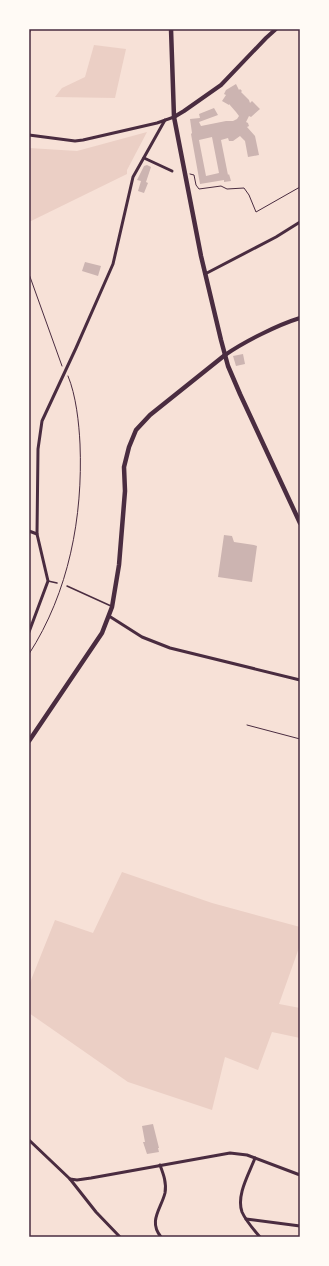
<svg xmlns="http://www.w3.org/2000/svg" width="329" height="1266" viewBox="0 0 329 1266" font-family="'Fira Sans Condensed',sans-serif">
	<style>
		.green { fill: #ebcfc5 }
		.building { fill: #ccb4b1; fill-rule: evenodd }
		.lines { fill: none; stroke-linecap: round; stroke-linejoin: round }
		.path { stroke: #4a2c40; stroke-width: 1 }
		.service { stroke: #4a2c40; stroke-width: 1.5 }
		.minor { stroke: #4a2c40; stroke-width: 3 }
		.tertiary { stroke: #4a2c40; stroke-width: 4 }
		.secondary { stroke: #4a2c40; stroke-width: 4.5 }
		.neatline { fill: none; stroke: #4a2c40; stroke-width: 1.5 }
	</style>
	<rect width="100%" height="100%" fill="#f7e1d7"/>
	<g class="green">
		<path d="M94 45 126 49 115 98 55 97 62 88 85 77Z"/>
		<path d="M147 132 127 170V174L29 222V148L77 151Z"/>
		<path d="M122 872 212 903 300 927V945L279 1004 300 1008V1038L272 1032 258 1070 225 1057 212 1110 128 1082 29 1013V985L55 920 93 933Z"/>
	</g>
	<g class="building">
		<path d="M236 84 239 90 240 89 242 91 241 92 249 100 250 103 252 101 260 109 251 117 249 116 246 122 248 123 249 126 247 127 255 136 259 155 248 157 245 141 240 136 233 141H229L228 138 221 140 228 175 229 174 231 181 224 182V180L200 184 191 134 192 133 190 119 200 118 199 114 214 108 218 115 199 122 201 126 226 121H233L237 119 239 116 236 112 229 104V105L222 101 226 95 224 94 226 90ZM212 137 219 173 206 176 199 140Z"/>
		<path d="M147 165 151 167 146 182 148 183 144 193 138 191 141 181 137 180 144 166Z"/>
		<path d="M85 262 101 266 98 276 82 271Z"/>
		<path d="M243 354 245 364 236 366 233 356Z"/>
		<path d="M224 535 232 536 234 542 254 545 257 546 252 582 218 577Z"/>
		<path d="M153 1124 159 1148H158L159 1152 147 1154 143 1142H145L142 1126Z"/>
	</g>
	<g class="lines">
		<g class="path">
			<path d="M29 34 31 29"/>
			<path d="M190 174 194 175 196 185 199 189 221 186 227 189 244 188 249 195 256 212 300 187"/>
			<path d="M29 274 62 366"/>
			<path d="M29 654C69 592 83 517 80 444 79 423 76 395 68 376"/>
			<path d="M247 725 300 739"/>
		</g>
		<g class="service">
			<path d="M48 581 57 583"/>
			<path d="M67 586 111 606"/>
		</g>
		<g class="minor">
			<path d="M29 135 75 141 83 140 157 123 174 117"/>
			<path d="M144 158 172 171"/>
			<path d="M205 274 276 237 300 222"/>
			<path d="M29 531 37 534"/>
			<path d="M109 616 142 637 170 648 300 680"/>
			<path d="M29 632 48 581 37 534 38 449 42 421 76 348 113 264 133 177 165 120"/>
			<path d="M29 1140 70 1179 96 1212 120 1237"/>
			<path d="M255 1158C249 1174 236 1195 242 1212 246 1221 253 1229 260 1237"/>
			<path d="M160 1165C163 1173 167 1183 165 1193 161 1209 148 1221 161 1237"/>
			<path d="M70 1179 77 1180 91 1178 230 1153 247 1155 300 1175"/>
			<path d="M246 1219 300 1226"/>
		</g>
		<g class="tertiary">
			<path d="M174 117 184 111 221 85 266 38 276 29"/>
			<path d="M225 355C244 342 277 325 300 318"/>
		</g>
		<g class="secondary">
			<path d="M171 29 174 117 201 256 221 340 228 366 240 394 300 523"/>
			<path d="M29 741 102 633 112 607 119 565 125 491 124 467 129 447 136 430 150 415 225 355"/>
		</g>
	</g>
	<rect width="329" height="1266" fill="none" stroke="#fffaf5" stroke-width="60"/>
	<rect x="30" y="30" width="269" height="1206" class="neatline"/>
</svg>
